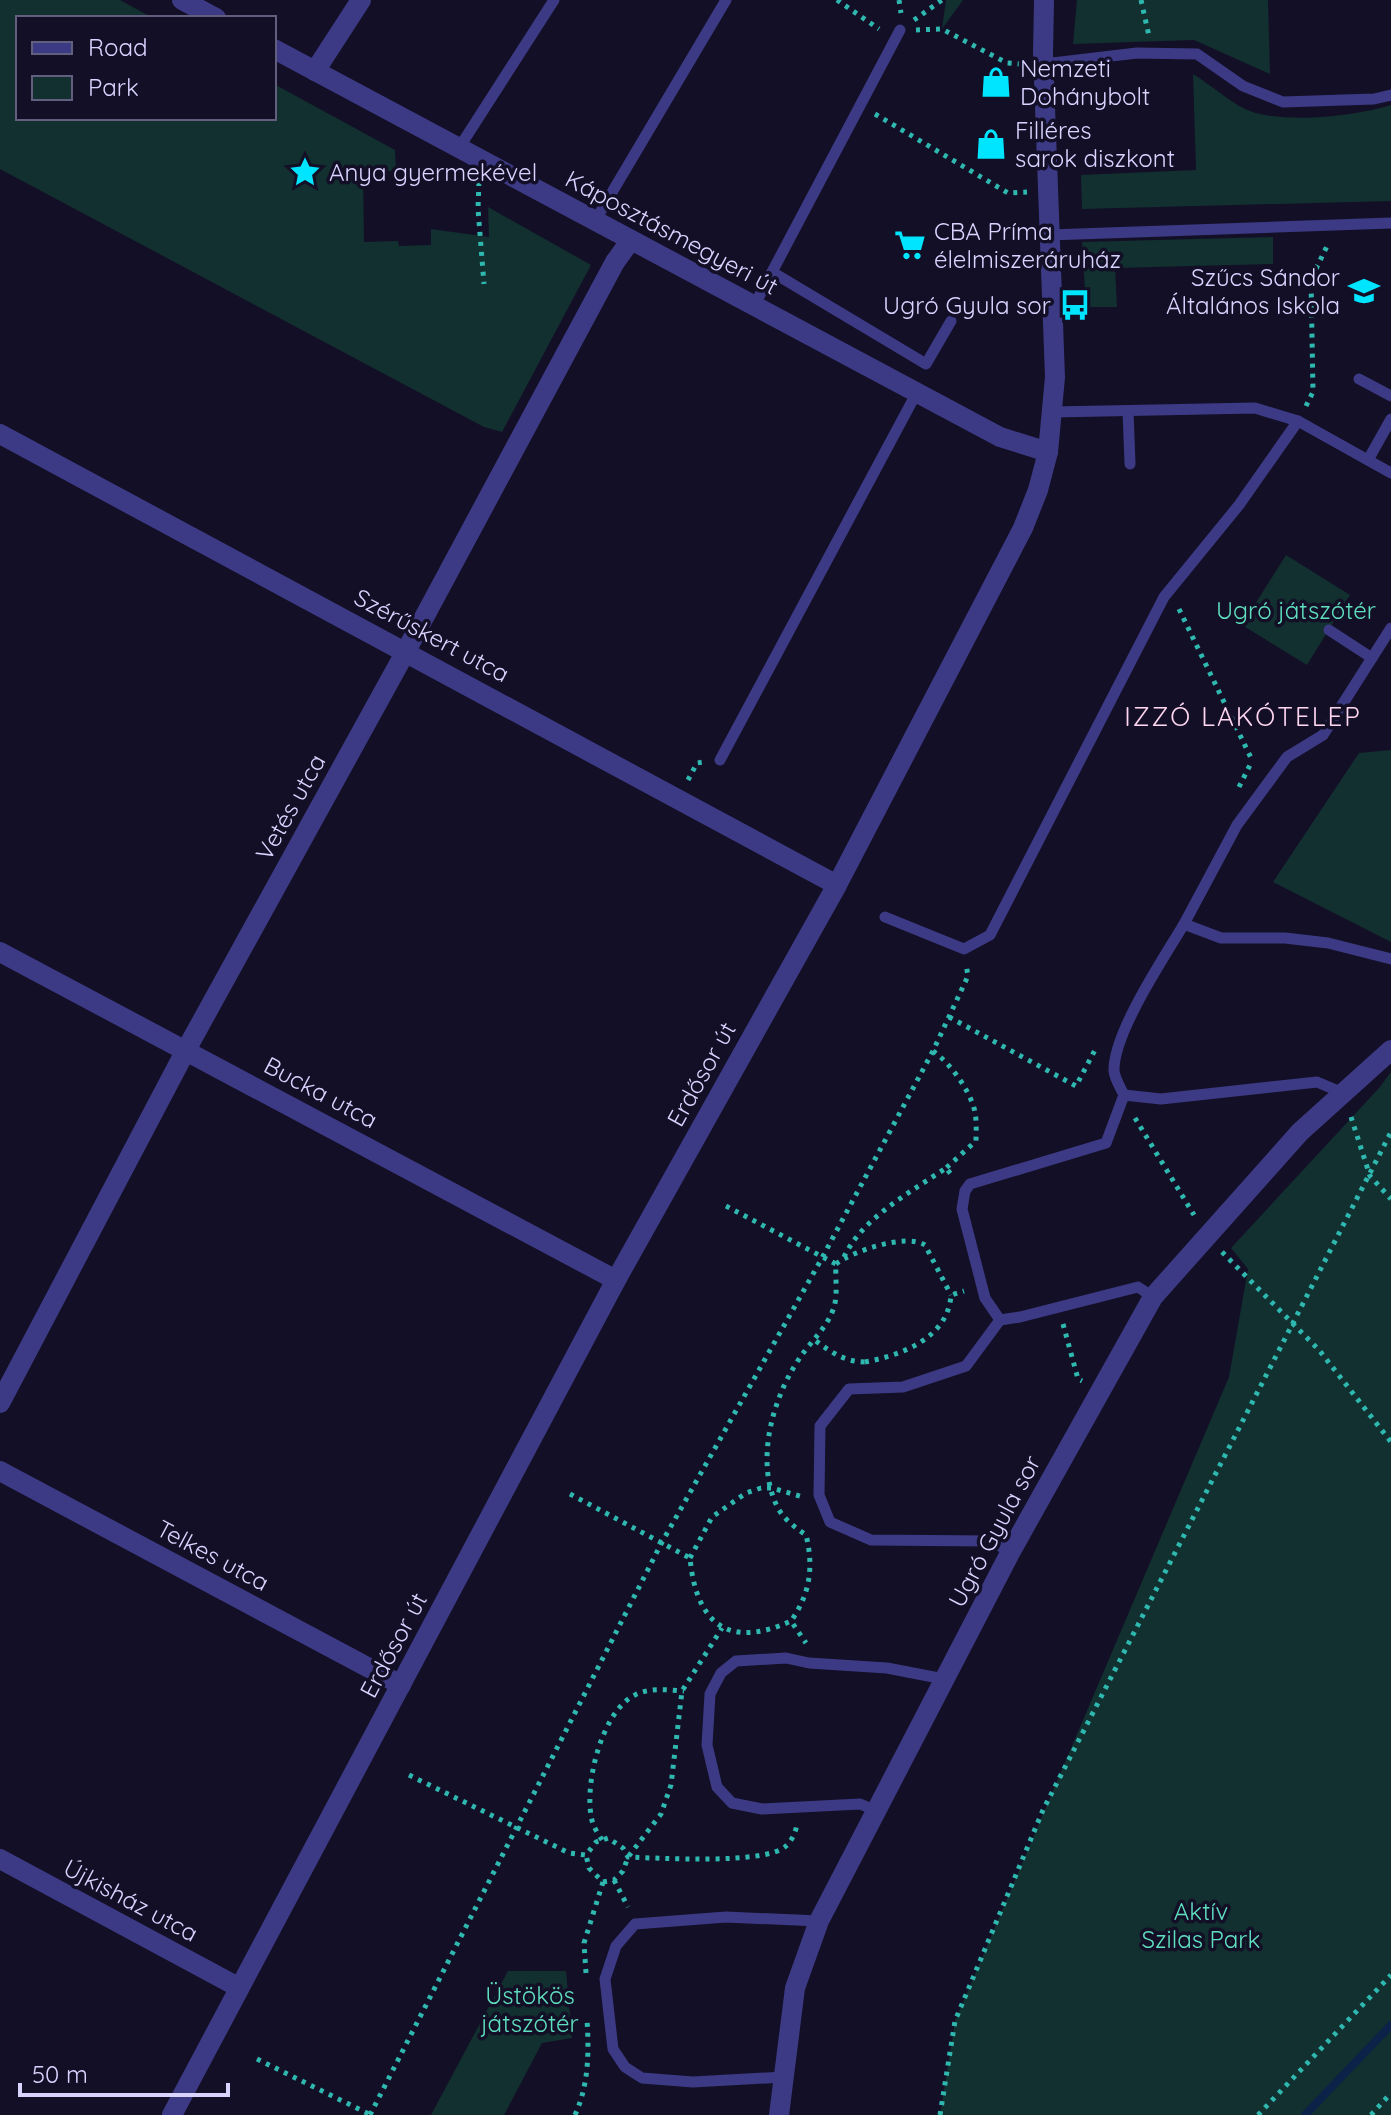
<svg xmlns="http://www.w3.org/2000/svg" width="1391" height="2115" viewBox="0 0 1391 2115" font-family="Quicksand,sans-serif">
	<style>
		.green { fill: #12302f }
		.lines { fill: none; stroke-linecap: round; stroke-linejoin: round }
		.stream { stroke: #0c2248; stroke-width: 8 }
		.path { stroke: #2fb8b0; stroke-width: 5; stroke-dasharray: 4 6; stroke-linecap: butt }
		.lane { stroke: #3d3a85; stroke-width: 11 }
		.street { stroke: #3d3a85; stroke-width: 20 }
		.labels { text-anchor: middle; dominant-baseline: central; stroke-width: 7; stroke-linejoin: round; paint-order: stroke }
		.poi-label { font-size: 24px; fill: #d9d4ff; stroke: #130f26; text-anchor: start }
		.street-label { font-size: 24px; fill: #d9d4ff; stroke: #130f26 }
		.park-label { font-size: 24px; fill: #5fe0c0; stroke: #130f26 }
		.neighbourhood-label { font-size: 26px; letter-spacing: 2px; fill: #ffd6f0; stroke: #130f26 }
	</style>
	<rect width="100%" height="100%" fill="#130f26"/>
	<g class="green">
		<path d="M0 0H120L153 18H18V118H274V84L395 150 396 171 363 172 364 242 398 241 399 246 431 245V229L489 237 488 207 591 265 502 432 484 427 0 169Z"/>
		<path d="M946 0H963L942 29Z"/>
		<path d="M1077 0H1268L1270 74 1194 40 1073 44Z"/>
		<path d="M1193 74C1210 84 1233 105 1250 111 1284 124 1357 116 1391 105V201L1082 209 1081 175 1196 170Z"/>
		<path d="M1273 237V264L1115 268 1117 307H1086L1082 242Z"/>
		<path d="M1286 555 1350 595 1307 665 1242 625Z"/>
		<path d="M1391 750V942L1273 882 1359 753Z"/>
		<path d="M1391 1072V2115H940L955 2021 1229 1377 1248 1269 1231 1248 1379 1088Z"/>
		<path d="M508 1971H566L572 2038 542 2043 504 2115H431Z"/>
	</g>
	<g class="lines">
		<path class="stream" d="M1305 2115 1391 2025"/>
		<g class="path">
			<path d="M837 0 879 29"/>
			<path d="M899 0 901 13"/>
			<path d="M1141 0 1149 36"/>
			<path d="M914 20 942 0"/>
			<path d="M916 30 942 29 1007 63 1022 64"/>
			<path d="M875 114 1008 193 1027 192"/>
			<path d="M479 182 478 209 484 284"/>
			<path d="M1306 406 1313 392 1311 279 1329 242"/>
			<path d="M1179 609 1253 762"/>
			<path d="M688 780 697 763 704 762"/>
			<path d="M1239 787 1252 761"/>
			<path d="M949 1017 1076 1086 1096 1048"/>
			<path d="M933 1051C950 1063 968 1088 974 1108 977 1119 976 1130 976 1141L946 1168"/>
			<path d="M1351 1117 1370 1176 1391 1199"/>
			<path d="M1135 1118 1194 1215"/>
			<path d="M726 1206 836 1264C835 1277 838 1294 834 1307 828 1326 815 1337 804 1352 773 1393 753 1463 779 1510 786 1521 796 1528 806 1535 814 1567 810 1594 791 1621"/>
			<path d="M1222 1252 1319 1350 1391 1442"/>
			<path d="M844 1257C862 1218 911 1192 946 1168L954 1178"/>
			<path d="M836 1264C853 1251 906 1233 925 1245L951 1295"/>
			<path d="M1063 1324 1078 1379 1082 1381"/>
			<path d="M816 1341C831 1352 845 1362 865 1362"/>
			<path d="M865 1362C902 1355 948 1338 951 1295L964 1291"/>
			<path d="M570 1494 690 1558C696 1623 728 1650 791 1621L806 1643"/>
			<path d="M690 1558 712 1517 746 1493 761 1488H772L803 1497"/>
			<path d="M409 1775 569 1853 586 1855 596 1842 608 1838 623 1848 628 1857C658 1858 766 1865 786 1846 792 1841 796 1831 797 1824"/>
			<path d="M602 1840C599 1835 595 1829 593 1824 582 1790 601 1711 635 1695 650 1687 668 1690 684 1691"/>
			<path d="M614 1880 628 1907"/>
			<path d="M603 1882 614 1880 623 1871 628 1857 661 1814 671 1785 682 1691 722 1628"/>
			<path d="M586 1973 584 1943 603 1882 589 1868 586 1855"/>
			<path d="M257 2059 371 2115"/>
			<path d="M370 2115 661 1544 822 1258 933 1051 968 976 966 964"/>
			<path d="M575 2115C589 2084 589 2052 587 2019"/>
			<path d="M940 2115 955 2021 1043 1810 1391 1132"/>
			<path d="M1258 2115 1391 1975"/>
			<path d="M1371 2115 1391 2093"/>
		</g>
		<g class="lane">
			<path d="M1044 64 1137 53 1197 54 1243 86 1283 102 1374 99 1391 95"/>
			<path d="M459 148 554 0"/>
			<path d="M595 221 726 0"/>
			<path d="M1049 235 1391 223"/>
			<path d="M772 272 926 364 951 321"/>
			<path d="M754 306 900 30"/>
			<path d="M1359 379 1391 396"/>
			<path d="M1128 411 1130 464"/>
			<path d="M1053 412 1255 408 1298 421 1391 473"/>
			<path d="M1368 460 1391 419"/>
			<path d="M1329 630 1372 658"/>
			<path d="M720 760 916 394"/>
			<path d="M885 917 964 949 990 935 1164 597 1239 505 1298 421"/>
			<path d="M1184 924 1237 825 1287 757 1323 735 1391 628"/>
			<path d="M1124 1095C1120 1087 1115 1079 1114 1071 1113 1033 1164 958 1184 924L1221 938H1285L1328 943 1391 959"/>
			<path d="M1153 1297 1138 1287 1020 1317 1000 1320 985 1298 962 1209 965 1191 970 1184 1106 1143 1124 1095 1161 1099 1317 1082 1343 1093"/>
			<path d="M1000 1320 966 1366 903 1387 849 1389 820 1426 819 1495 830 1522 871 1540 988 1541 1011 1551"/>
			<path d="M877 1811 860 1804 762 1809 732 1803 717 1787 707 1745 710 1694 721 1673 736 1661 786 1658 809 1663 887 1668 944 1679"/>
			<path d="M784 2077 693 2082 642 2078 625 2067 613 2049 605 1979 616 1946 635 1924 726 1917 819 1921"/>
		</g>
		<g class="street">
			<path d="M182 0 216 18"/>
			<path d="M274 49 1000 437 1048 452"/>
			<path d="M315 71 361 0"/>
			<path d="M0 434 837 885"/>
			<path d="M0 952 616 1280"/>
			<path d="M0 1403 186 1050 406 651 615 262 631 240"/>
			<path d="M0 1471 401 1685"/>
			<path d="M0 1859 238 1987"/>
			<path d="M172 2115 616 1280 837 885 1023 528 1038 490 1048 452 1055 377 1043 53 1044 0"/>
			<path d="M779 2115 795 1988 819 1921 1011 1551 1153 1297 1300 1132 1391 1050"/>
		</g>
	</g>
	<defs>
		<symbol id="shop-bare" viewBox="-9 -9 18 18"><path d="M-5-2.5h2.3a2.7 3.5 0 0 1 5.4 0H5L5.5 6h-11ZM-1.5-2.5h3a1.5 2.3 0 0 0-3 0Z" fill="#00e5ff" stroke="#130f26" stroke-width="2.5" paint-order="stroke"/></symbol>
		<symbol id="sight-bare" viewBox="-9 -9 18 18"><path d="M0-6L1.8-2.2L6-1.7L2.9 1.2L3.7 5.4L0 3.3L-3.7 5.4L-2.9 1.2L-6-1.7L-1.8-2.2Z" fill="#00e5ff" stroke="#130f26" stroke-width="2.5" paint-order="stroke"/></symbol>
		<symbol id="supermarket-bare" viewBox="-9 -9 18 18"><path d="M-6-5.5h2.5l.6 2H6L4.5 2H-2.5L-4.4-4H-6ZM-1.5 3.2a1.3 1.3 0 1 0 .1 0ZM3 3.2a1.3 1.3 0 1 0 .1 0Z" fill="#00e5ff" stroke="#130f26" stroke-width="2.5" paint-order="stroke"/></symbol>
		<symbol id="school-bare" viewBox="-9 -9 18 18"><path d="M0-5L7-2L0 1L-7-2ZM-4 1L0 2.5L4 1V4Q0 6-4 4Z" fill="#00e5ff" stroke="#130f26" stroke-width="2.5" paint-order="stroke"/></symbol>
		<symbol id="bus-bare" viewBox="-9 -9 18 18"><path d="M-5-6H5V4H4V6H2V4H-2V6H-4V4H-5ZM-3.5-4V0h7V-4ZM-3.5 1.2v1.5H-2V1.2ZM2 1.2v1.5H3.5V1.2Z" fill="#00e5ff" stroke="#130f26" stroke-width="2.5" paint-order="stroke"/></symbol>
	</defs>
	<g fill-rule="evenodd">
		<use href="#shop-bare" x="974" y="60" width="44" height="44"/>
		<use href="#shop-bare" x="969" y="122" width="44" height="44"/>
		<use href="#sight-bare" x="283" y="150" width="44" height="44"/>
		<use href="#supermarket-bare" x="888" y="223" width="44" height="44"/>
		<use href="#school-bare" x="1342" y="269" width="44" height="44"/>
		<use href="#bus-bare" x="1053" y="283" width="44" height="44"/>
	</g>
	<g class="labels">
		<g class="poi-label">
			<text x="1020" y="68">Nemzeti<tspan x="1020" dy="28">Dohánybolt</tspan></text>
			<text x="1015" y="130">Filléres<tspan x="1015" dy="28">sarok diszkont</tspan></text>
			<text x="329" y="172">Anya gyermekével</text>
			<text x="934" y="231">CBA Príma<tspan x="934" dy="28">élelmiszeráruház</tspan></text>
			<text x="1340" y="277" text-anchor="end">Szűcs Sándor<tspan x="1340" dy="28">Általános Iskola</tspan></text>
			<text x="1051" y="305" text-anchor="end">Ugró Gyula sor</text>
		</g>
		<g class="street-label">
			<text transform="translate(672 232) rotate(28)">Káposztásmegyeri út</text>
			<text transform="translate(432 635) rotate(28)">Szérűskert utca</text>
			<text transform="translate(290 807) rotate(-61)">Vetés utca</text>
			<text transform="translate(701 1074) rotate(-61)">Erdősor út</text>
			<text transform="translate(321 1092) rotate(28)">Bucka utca</text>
			<text transform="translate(994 1531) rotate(-62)">Ugró Gyula sor</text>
			<text transform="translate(213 1555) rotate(28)">Telkes utca</text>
			<text transform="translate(393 1645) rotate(-62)">Erdősor út</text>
			<text transform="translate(131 1900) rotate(28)">Újkisház utca</text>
		</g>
		<g class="park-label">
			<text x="1296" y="610">Ugró játszótér</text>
			<text x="1201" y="1911">Aktív<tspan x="1201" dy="28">Szilas Park</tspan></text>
			<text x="530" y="1995">Üstökös<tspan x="530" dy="28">játszótér</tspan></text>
		</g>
		<g class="neighbourhood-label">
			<text x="1243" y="716">IZZÓ LAKÓTELEP</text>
		</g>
	</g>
	<rect x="16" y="16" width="260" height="104" fill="#130f26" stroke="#625e7d" stroke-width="2"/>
	<rect x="32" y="42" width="40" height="12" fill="#3d3a85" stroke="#625e7d" stroke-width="2"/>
	<text x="88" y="56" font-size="24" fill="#d9d4ff">Road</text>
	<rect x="32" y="76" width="40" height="24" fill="#12302f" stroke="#625e7d" stroke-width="2"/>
	<text x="88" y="96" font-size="24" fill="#d9d4ff">Park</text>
	<path d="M20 2083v12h208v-12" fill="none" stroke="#d9d4ff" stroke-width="4"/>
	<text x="32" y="2083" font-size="24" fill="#d9d4ff" stroke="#130f26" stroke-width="6" paint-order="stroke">50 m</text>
</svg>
